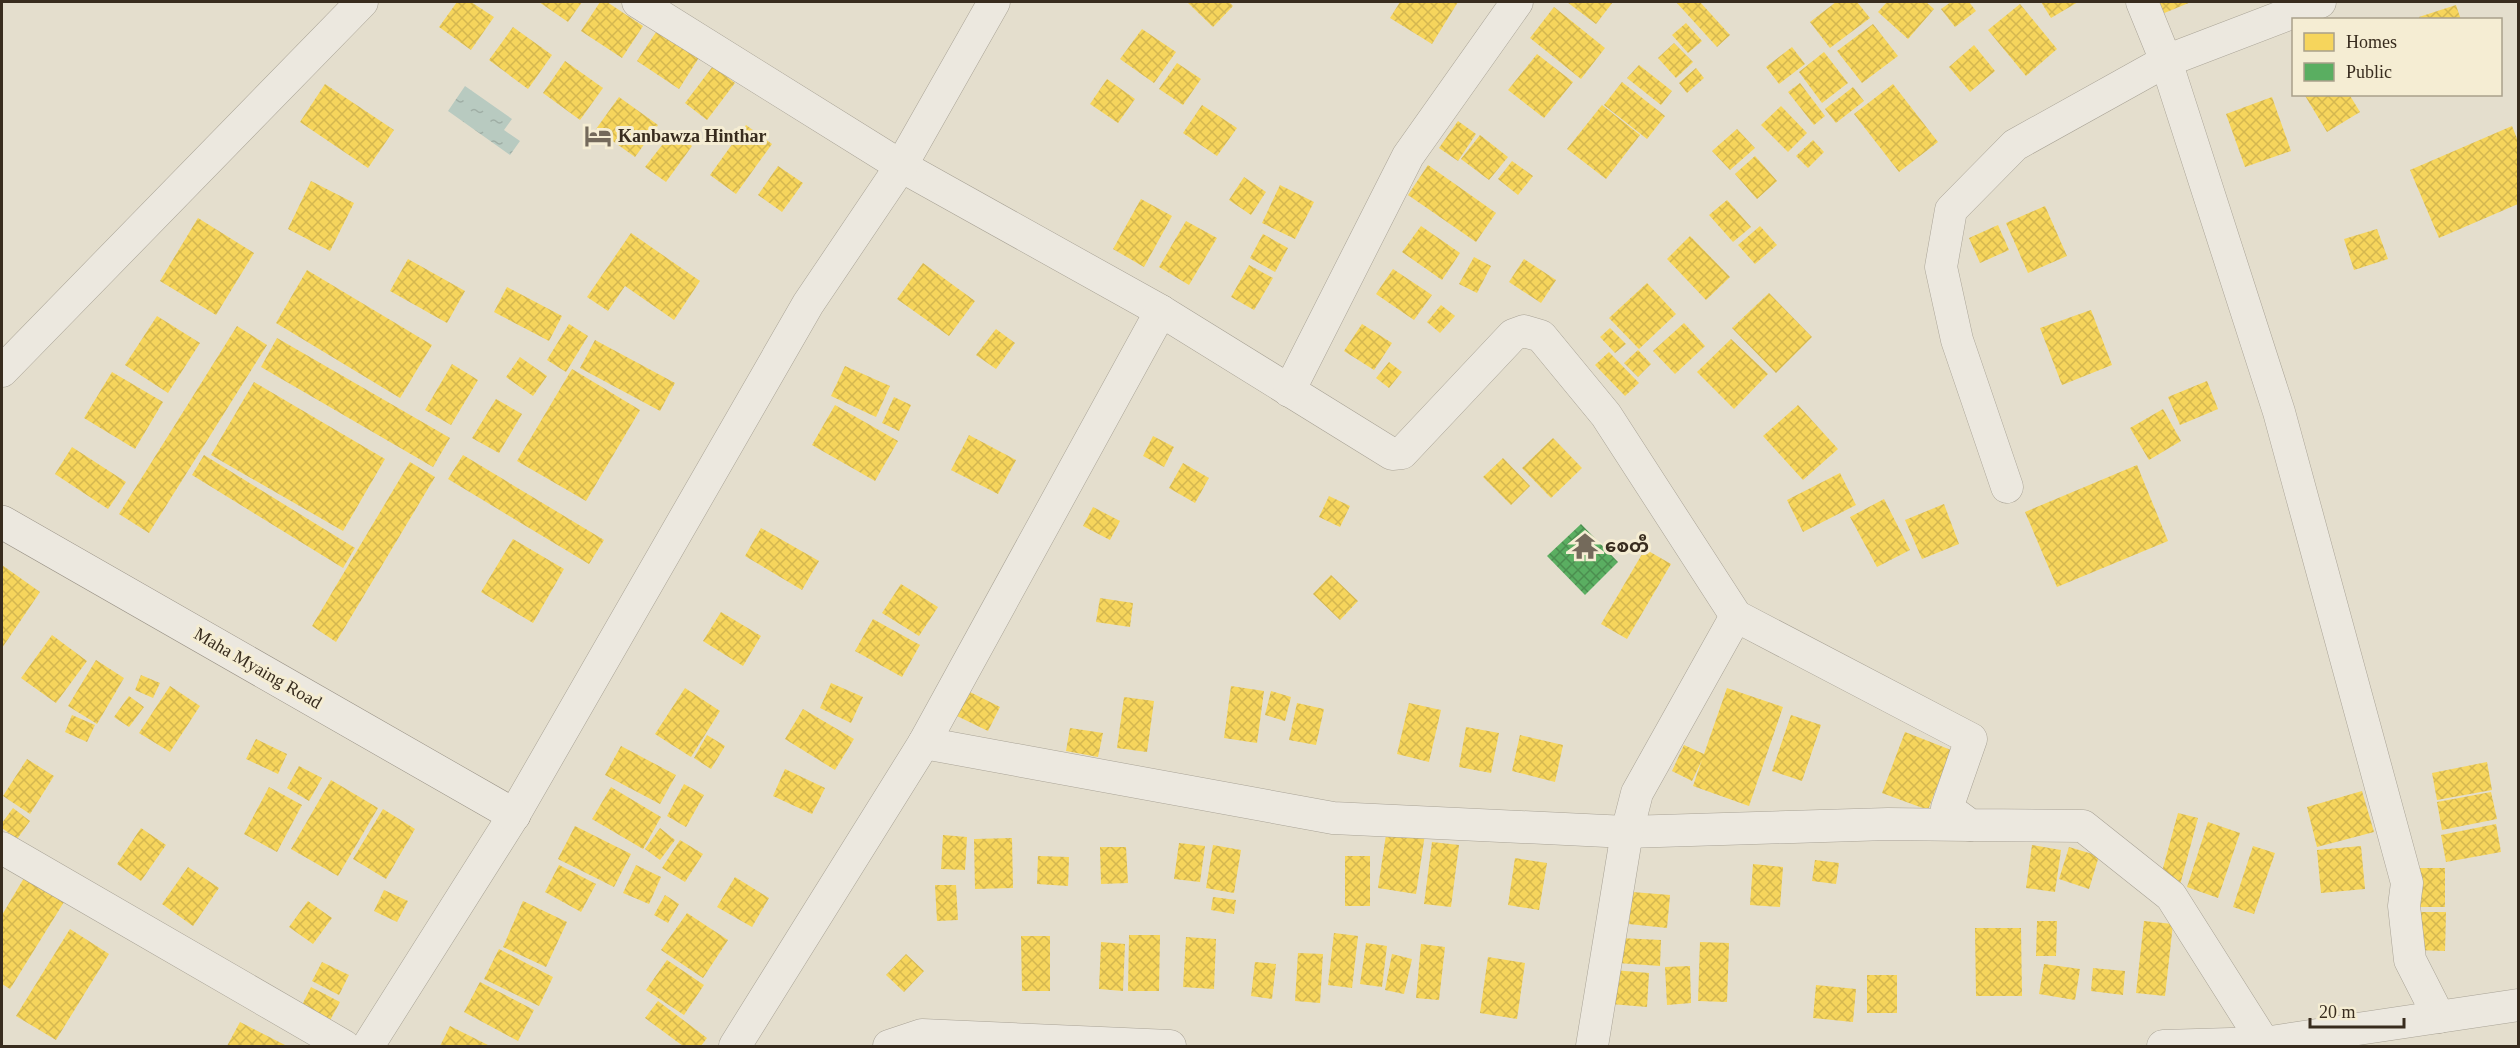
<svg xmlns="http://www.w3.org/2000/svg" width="2520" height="1048" viewBox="0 0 2520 1048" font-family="'Times New Roman','Noto Sans Myanmar',serif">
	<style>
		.water { fill: url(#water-ripples) }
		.homes { fill: url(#homes-cross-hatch) }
		.public { fill: url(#public-cross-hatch) }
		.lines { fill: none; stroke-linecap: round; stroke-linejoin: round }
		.street-casing { stroke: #a9a396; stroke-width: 33 }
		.secondary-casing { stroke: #999286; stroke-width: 34 }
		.street { stroke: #ece8df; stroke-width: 32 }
		.secondary { stroke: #ece8df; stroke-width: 33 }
		.labels { text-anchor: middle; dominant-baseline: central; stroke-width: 6; stroke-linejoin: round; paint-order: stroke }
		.poi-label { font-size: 18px; font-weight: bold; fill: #382c1e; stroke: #f5edd3; text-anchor: start }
		.street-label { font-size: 18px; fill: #382c1e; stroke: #f5edd3 }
	</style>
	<defs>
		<pattern id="water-ripples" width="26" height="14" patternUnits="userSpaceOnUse" patternTransform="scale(1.5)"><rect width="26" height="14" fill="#b8cac0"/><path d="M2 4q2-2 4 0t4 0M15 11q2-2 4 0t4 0" fill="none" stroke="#9faea5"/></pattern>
		<pattern id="homes-cross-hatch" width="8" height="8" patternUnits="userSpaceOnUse" patternTransform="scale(1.5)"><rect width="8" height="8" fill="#f6d55c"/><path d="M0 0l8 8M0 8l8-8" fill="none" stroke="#d4b750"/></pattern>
		<pattern id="public-cross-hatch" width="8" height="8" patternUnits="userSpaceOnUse" patternTransform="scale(1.5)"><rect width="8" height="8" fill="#5aae61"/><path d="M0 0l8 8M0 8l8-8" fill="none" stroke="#4b8e4f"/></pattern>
	</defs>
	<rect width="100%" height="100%" fill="#e4decd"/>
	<path class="water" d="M465 86 512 119 504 130 520 141 510 155 448 111Z"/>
	<g class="homes">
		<path d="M457 2H471L494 17 471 50 439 27Z"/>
		<path d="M539 2H582L568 22Z"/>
		<path d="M600 2H607L643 26 622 58 581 31Z"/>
		<path d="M1187 2H1229L1233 6 1213 27Z"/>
		<path d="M1400 2H1458L1432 44 1390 18Z"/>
		<path d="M1567 2H1613L1596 24Z"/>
		<path d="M1676 2H1700L1730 35 1717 47Z"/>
		<path d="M1836 2H1857L1870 18 1830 48 1810 22Z"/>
		<path d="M1887 2H1926L1934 9 1908 39 1878 12Z"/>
		<path d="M1951 2H1969L1976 11 1955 27 1941 9Z"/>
		<path d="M2041 2H2078L2051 18Z"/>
		<path d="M2157 2H2191L2162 14Z"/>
		<path d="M2020 4 2057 49 2026 76 1988 30Z"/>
		<path d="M2456 5 2461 20H2419V17Z"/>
		<path d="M1554 7 1605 48 1581 79 1530 38Z"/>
		<path d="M1686 23 1702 41 1688 53 1672 35Z"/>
		<path d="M1873 24 1898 56 1862 83 1837 51Z"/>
		<path d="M513 27 552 55 528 89 489 60Z"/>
		<path d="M658 29 700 56 679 89 637 61Z"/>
		<path d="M1142 29 1176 52 1154 83 1120 59Z"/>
		<path d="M1674 43 1693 62 1676 78 1658 58Z"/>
		<path d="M1974 45 1995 71 1970 92 1949 67Z"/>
		<path d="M1792 47 1805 64 1779 84 1766 67Z"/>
		<path d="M1824 52 1848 83 1822 103 1799 72Z"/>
		<path d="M1537 54 1573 82 1544 118 1508 90Z"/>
		<path d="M565 61 603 88 580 120 543 93Z"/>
		<path d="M1177 63 1201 79 1183 105 1159 89Z"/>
		<path d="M1639 65 1672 91 1661 105 1627 78Z"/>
		<path d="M713 66 735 83 707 120 685 103Z"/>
		<path d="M1696 68 1704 78 1687 93 1679 83Z"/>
		<path d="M1107 79 1135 99 1118 123 1090 104Z"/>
		<path d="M1622 82 1665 116 1647 139 1604 105Z"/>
		<path d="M1800 83 1825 116 1814 125 1788 92Z"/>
		<path d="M325 84 394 130 368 168 300 122Z"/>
		<path d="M1893 84 1938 142 1899 172 1854 114Z"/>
		<path d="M1853 87 1864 101 1836 123 1825 109Z"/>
		<path d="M2304 94H2349L2360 112 2327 132Z"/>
		<path d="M619 97 658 125 635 157 596 129Z"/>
		<path d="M2272 97 2291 151 2245 167 2226 114Z"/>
		<path d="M1202 105 1237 128 1217 156 1183 133Z"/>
		<path d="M1602 105 1640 135 1606 179 1567 149Z"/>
		<path d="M1781 106 1807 133 1788 152 1761 125Z"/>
		<path d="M1458 121 1476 134 1458 161 1439 148Z"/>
		<path d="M746 125 772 144 736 194 710 175Z"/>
		<path d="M2512 126 2518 141V204L2439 238 2410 170Z"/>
		<path d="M1737 129 1755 148 1730 170 1712 151Z"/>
		<path d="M673 131 692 146 666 182 645 167Z"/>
		<path d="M1480 135 1508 157 1489 180 1461 159Z"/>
		<path d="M1813 140 1824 152 1808 168 1796 156Z"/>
		<path d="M1755 156 1777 181 1757 199 1735 174Z"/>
		<path d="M1512 161 1533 176 1518 195 1498 179Z"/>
		<path d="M1428 165 1496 213 1476 242 1408 195Z"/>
		<path d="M778 166 803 183 782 212 758 195Z"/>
		<path d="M1244 177 1266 192 1251 215 1229 200Z"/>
		<path d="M311 181 354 203 330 251 288 229Z"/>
		<path d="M1280 185 1314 202 1295 239 1262 223Z"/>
		<path d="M1141 199 1172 216 1144 267 1113 249Z"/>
		<path d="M1727 200 1751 227 1733 242 1709 215Z"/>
		<path d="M2045 206 2067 256 2028 273 2006 223Z"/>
		<path d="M198 218 254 253 216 315 160 281Z"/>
		<path d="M1186 221 1217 238 1189 285 1159 267Z"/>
		<path d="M1998 225 2009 250 1980 263 1969 238Z"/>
		<path d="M1421 226 1460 253 1442 280 1402 252Z"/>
		<path d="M1760 226 1777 245 1755 264 1738 245Z"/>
		<path d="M2377 229 2388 259 2354 270 2344 239Z"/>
		<path d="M631 233 700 281 674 320 625 286 608 311 587 297Z"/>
		<path d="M1263 234 1288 248 1275 272 1250 258Z"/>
		<path d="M1690 236 1730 277 1706 300 1667 259Z"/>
		<path d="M1474 257 1491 266 1477 293 1459 284Z"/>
		<path d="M408 259 465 291 447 323 390 291Z"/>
		<path d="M1524 259 1556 280 1541 303 1509 282Z"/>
		<path d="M923 263 975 301 949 336 897 299Z"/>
		<path d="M1249 265 1273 278 1254 310 1231 297Z"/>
		<path d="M1393 269 1432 295 1414 320 1376 294Z"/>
		<path d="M307 270 432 345 400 398 276 323Z"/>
		<path d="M1647 283 1676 314 1639 349 1609 318Z"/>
		<path d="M507 287 562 316 549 341 494 312Z"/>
		<path d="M1769 293 1812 337 1776 373 1732 328Z"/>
		<path d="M1441 305 1455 316 1440 333 1427 322Z"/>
		<path d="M2091 310 2112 365 2062 385 2040 328Z"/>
		<path d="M157 316 200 343 168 393 125 365Z"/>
		<path d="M1684 323 1705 346 1675 374 1653 351Z"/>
		<path d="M569 324 588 336 566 372 547 360Z"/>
		<path d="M1362 324 1392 343 1374 370 1344 351Z"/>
		<path d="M237 326 267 345 149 533 119 514Z"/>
		<path d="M1610 328 1626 344 1615 353 1600 337Z"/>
		<path d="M996 329 1015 343 996 369 976 355Z"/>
		<path d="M277 338 450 438 433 467 261 367Z"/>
		<path d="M1731 339 1768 374 1734 409 1697 372Z"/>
		<path d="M595 340 675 383 660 411 580 368Z"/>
		<path d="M1638 350 1651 364 1638 377 1624 363Z"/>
		<path d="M1609 352 1639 383 1625 396 1595 365Z"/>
		<path d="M520 357 547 376 533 396 506 377Z"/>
		<path d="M1389 362 1402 372 1389 388 1376 378Z"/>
		<path d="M452 364 478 380 451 425 425 410Z"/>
		<path d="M845 366 890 386 876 417 831 396Z"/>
		<path d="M572 369 640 410 586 501 517 461Z"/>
		<path d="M112 372 163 402 135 449 84 418Z"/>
		<path d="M2207 381 2218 409 2180 425 2168 397Z"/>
		<path d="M254 382 385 459 343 531 211 455Z"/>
		<path d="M894 397 911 405 899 431 882 423Z"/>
		<path d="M496 399 522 414 499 453 472 438Z"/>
		<path d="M835 405 898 441 875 481 812 445Z"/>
		<path d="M1798 405 1838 449 1803 480 1763 436Z"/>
		<path d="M2163 409 2181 441 2149 460 2130 428Z"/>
		<path d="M969 435 1016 460 998 494 951 470Z"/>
		<path d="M1153 436 1174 447 1164 467 1143 456Z"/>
		<path d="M1553 438 1582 468 1551 498 1522 468Z"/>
		<path d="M72 447 126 482 108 509 55 474Z"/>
		<path d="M204 455 355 548 343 568 192 475Z"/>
		<path d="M463 455 604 540 589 564 448 479Z"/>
		<path d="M1503 458 1530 486 1511 505 1483 477Z"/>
		<path d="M410 462 435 477 336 642 312 626Z"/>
		<path d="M1183 463 1209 478 1195 503 1169 488Z"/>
		<path d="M2137 465 2168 541 2057 587 2025 512Z"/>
		<path d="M1840 473 1856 505 1803 532 1787 500Z"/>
		<path d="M1329 496 1350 506 1340 527 1319 517Z"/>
		<path d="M1884 499 1910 550 1877 567 1850 517Z"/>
		<path d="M1944 504 1959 544 1922 559 1905 520Z"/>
		<path d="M1093 507 1120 521 1110 540 1083 526Z"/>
		<path d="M761 528 819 561 802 590 745 556Z"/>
		<path d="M513 539 564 569 533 623 481 592Z"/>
		<path d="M1645 549 1671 564 1627 639 1601 624Z"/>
		<path d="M2 565 40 592 2 648Z"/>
		<path d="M1331 575 1358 601 1340 620 1313 594Z"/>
		<path d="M901 584 938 607 919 636 882 613Z"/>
		<path d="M1100 598 1133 603 1130 627 1096 622Z"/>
		<path d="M721 612 761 636 743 666 703 641Z"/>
		<path d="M873 619 920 645 902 677 855 651Z"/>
		<path d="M52 635 87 661 56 703 21 678Z"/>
		<path d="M96 660 124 678 97 724 68 706Z"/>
		<path d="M141 675 160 683 153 698 135 690Z"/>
		<path d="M831 683 863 697 851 723 820 708Z"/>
		<path d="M170 686 200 706 170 752 139 733Z"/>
		<path d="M1231 686 1264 691 1257 743 1224 738Z"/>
		<path d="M685 688 720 711 691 757 655 734Z"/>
		<path d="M1727 688 1783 707 1749 806 1693 786 1702 760 1692 781 1672 771 1684 745 1704 754Z"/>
		<path d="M968 691 1000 707 988 731 957 716Z"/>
		<path d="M1271 691 1291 697 1285 721 1265 715Z"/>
		<path d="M129 696 144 707 129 727 114 717Z"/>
		<path d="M1124 697 1154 701 1147 752 1117 748Z"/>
		<path d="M1297 703 1324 709 1316 745 1289 740Z"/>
		<path d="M1409 703 1441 710 1429 762 1397 754Z"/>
		<path d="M803 709 854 739 835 770 785 739Z"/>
		<path d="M72 715 95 725 87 742 65 732Z"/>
		<path d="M1791 715 1821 725 1802 781 1772 771Z"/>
		<path d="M1466 727 1499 733 1491 773 1459 767Z"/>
		<path d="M1070 728 1103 733 1098 757 1066 751Z"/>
		<path d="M1905 732 1951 750 1928 810 1882 793Z"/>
		<path d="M707 735 725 746 711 769 694 758Z"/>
		<path d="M1520 735 1563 745 1555 782 1512 771Z"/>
		<path d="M256 739 287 754 278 774 246 759Z"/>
		<path d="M621 746 676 775 660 804 605 775Z"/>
		<path d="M27 759 54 776 30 814 3 796Z"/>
		<path d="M2487 762 2492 790 2437 800 2432 773Z"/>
		<path d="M299 766 322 778 309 801 287 788Z"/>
		<path d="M785 769 825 788 812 814 773 796Z"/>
		<path d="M331 780 378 808 338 876 291 849Z"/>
		<path d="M684 784 704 795 686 827 667 816Z"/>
		<path d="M269 787 302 805 277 852 244 834Z"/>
		<path d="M611 787 661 817 643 849 592 819Z"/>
		<path d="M2362 791 2374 832 2317 847 2307 807Z"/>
		<path d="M2491 792 2497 819 2442 830 2437 802Z"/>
		<path d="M13 808 30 821 17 839 2 828V823Z"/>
		<path d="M383 809 415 829 386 879 353 859Z"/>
		<path d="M2178 813 2198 818 2180 885 2160 879Z"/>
		<path d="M2208 822 2240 833 2218 898 2187 887Z"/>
		<path d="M2496 824 2501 852 2446 862 2441 835Z"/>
		<path d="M575 826 631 854 614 887 558 859Z"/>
		<path d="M141 828 166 845 141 881 117 864Z"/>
		<path d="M660 828 675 840 660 860 645 849Z"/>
		<path d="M1387 828 1425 834 1416 894 1378 888Z"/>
		<path d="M943 835 967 837 965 870 941 869Z"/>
		<path d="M1012 838 1013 888 975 889 974 839Z"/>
		<path d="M680 840 703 854 685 882 662 868Z"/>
		<path d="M1432 842 1459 845 1451 907 1424 904Z"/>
		<path d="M1179 843 1205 846 1200 882 1174 879Z"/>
		<path d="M1213 845 1241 850 1234 893 1206 888Z"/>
		<path d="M2032 845 2061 850 2055 892 2026 888Z"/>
		<path d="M2253 846 2275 853 2254 914 2233 907Z"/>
		<path d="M2361 846 2365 889 2321 893 2317 850Z"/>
		<path d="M1100 847H1126L1128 883 1101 884Z"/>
		<path d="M2069 847 2099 856 2089 889 2059 879Z"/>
		<path d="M1038 856 1069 857 1068 886 1037 884Z"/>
		<rect x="1345" y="856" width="25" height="50"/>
		<path d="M1515 858 1547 863 1539 910 1508 905Z"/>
		<path d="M1815 860 1839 863 1836 884 1812 881Z"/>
		<path d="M1753 864 1783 867 1780 907 1750 905Z"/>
		<path d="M559 865 596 884 581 912 545 892Z"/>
		<path d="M636 865 661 877 649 904 623 893Z"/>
		<path d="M188 867 219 888 193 926 162 904Z"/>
		<path d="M2415 868H2445V907H2414Z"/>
		<path d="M735 877 769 898 752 927 717 907Z"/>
		<path d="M24 878 64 902 10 989 2 984V915Z"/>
		<path d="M935 885H956L958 920 937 921Z"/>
		<path d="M384 890 408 901 397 922 374 911Z"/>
		<path d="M1632 892 1670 895 1667 928 1629 924Z"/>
		<path d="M665 895 679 904 668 923 654 915Z"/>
		<path d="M1213 897 1236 900 1234 914 1211 910Z"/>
		<path d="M308 901 332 918 313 944 289 927Z"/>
		<path d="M523 901 567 922 546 967 503 947Z"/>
		<path d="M2415 912H2446L2445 951 2415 950Z"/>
		<path d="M687 913 728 940 703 978 661 950Z"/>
		<path d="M2037 921H2057L2056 956H2036Z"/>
		<path d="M2144 921 2173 924 2165 996 2136 993Z"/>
		<path d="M1975 928H2021L2022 996H1976Z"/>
		<path d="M70 929 109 954 56 1040 16 1016Z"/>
		<path d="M1334 933 1358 936 1352 988 1328 985Z"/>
		<path d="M1129 935H1160L1159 991H1128Z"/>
		<path d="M1021 936H1050V991H1022Z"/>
		<path d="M1186 937 1216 939 1214 989 1183 987Z"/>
		<path d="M1620 938 1661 940 1660 966 1618 963Z"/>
		<path d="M1101 942 1125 944 1123 991 1099 989Z"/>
		<path d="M1700 942 1729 943 1727 1002 1698 1001Z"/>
		<path d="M1366 943 1387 946 1382 987 1360 984Z"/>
		<path d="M1421 944 1445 947 1439 1000 1416 998Z"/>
		<path d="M499 949 553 977 539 1006 484 979Z"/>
		<path d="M1298 953 1323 954 1320 1003 1295 1001Z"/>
		<path d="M906 954 924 971 904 992 886 975Z"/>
		<path d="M1392 954 1412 959 1404 994 1385 990Z"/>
		<path d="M1488 957 1525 963 1517 1019 1480 1013Z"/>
		<path d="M667 960 704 985 684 1015 646 990Z"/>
		<path d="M322 962 349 975 339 995 312 981Z"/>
		<path d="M1255 962 1276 964 1272 999 1251 996Z"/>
		<path d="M2044 964 2080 969 2075 1000 2039 994Z"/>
		<path d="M1690 966 1691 1003 1667 1005 1665 967Z"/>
		<path d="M2093 968 2125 971 2123 995 2091 991Z"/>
		<path d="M1613 970 1649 973 1647 1007 1611 1004Z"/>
		<rect x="1867" y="975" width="30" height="38"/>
		<path d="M480 982 534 1010 518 1041 464 1012Z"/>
		<path d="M1816 985 1856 989 1853 1022 1813 1018Z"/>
		<path d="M311 987 340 1002 328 1024 300 1009Z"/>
		<path d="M658 1001 707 1038 701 1046H683L645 1018Z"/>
		<path d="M240 1022 287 1046H227Z"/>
		<path d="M450 1026 490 1046H440Z"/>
	</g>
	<path class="public" d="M1581 524 1618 562 1585 595 1547 556Z"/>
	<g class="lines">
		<defs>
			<g id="street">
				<path d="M638 2 901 166 1161 311 1392 454 1402 453 1513 335 1524 331 1541 336 1606 415 1736 616 1971 739 1947 808 1970 825 2083 826 2171 896 2264 1043V1046"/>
				<path d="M2142 2 2166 61 2279 412 2407 883 2404 906 2410 960 2439 1017"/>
				<path d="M2 371 362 2"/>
				<path d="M1289 391 1408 156 1517 2"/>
				<path d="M2007 487 1957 340 1941 267 1951 210 2015 145 2166 61 2320 2"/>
				<path d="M924 743 1333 818 1627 832 1888 824 1970 825"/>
				<path d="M2 848 344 1046"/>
				<path d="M368 1046 514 815 808 304 901 166 994 2"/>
				<path d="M735 1046 924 743 1161 311"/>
				<path d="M889 1046 922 1035 1170 1046"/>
				<path d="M1592 1046 1627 832 1637 793 1736 616"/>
				<path d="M2163 1046 2264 1043 2518 1005"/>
			</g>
			<path id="secondary" d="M2 522 514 815"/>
		</defs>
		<use href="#street" class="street-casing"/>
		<use href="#secondary" class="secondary-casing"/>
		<use href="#street" class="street"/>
		<use href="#secondary" class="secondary"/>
	</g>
	<defs>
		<symbol id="hotel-bare" viewBox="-9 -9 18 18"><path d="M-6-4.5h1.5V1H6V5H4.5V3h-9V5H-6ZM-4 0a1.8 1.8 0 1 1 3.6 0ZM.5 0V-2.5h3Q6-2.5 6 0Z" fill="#746a5b" stroke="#f5edd3" stroke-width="2.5" paint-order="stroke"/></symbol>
		<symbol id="temple-bare" viewBox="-9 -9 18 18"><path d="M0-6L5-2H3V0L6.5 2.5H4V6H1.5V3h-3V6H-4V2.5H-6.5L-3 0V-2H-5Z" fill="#746a5b" stroke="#f5edd3" stroke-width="2.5" paint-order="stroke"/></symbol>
	</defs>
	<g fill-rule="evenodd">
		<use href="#hotel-bare" x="579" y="117" width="38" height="38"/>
		<use href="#temple-bare" x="1566" y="527" width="38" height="38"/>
	</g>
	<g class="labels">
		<g class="poi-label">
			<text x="618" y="136">Kanbawza Hinthar</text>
			<text x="1605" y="546">စေတီ</text>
		</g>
		<g class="street-label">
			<text transform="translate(258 668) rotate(30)">Maha Myaing Road</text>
		</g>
	</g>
	<rect width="2520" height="1048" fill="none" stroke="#382c1e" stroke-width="6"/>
	<rect x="2292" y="18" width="210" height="78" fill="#f5edd3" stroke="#a9a08b" stroke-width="1.5"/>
	<rect x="2304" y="33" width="30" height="18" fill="#f6d55c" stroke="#a9a08b" stroke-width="1.5"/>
	<text x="2346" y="48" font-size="18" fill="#382c1e">Homes</text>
	<rect x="2304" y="63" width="30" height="18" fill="#5aae61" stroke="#a9a08b" stroke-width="1.5"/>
	<text x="2346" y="78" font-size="18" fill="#382c1e">Public</text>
	<path d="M2310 1018v9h94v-9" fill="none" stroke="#382c1e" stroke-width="3"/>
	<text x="2319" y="1018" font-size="18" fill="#382c1e" stroke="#f5edd3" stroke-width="4.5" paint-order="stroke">20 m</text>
</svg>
